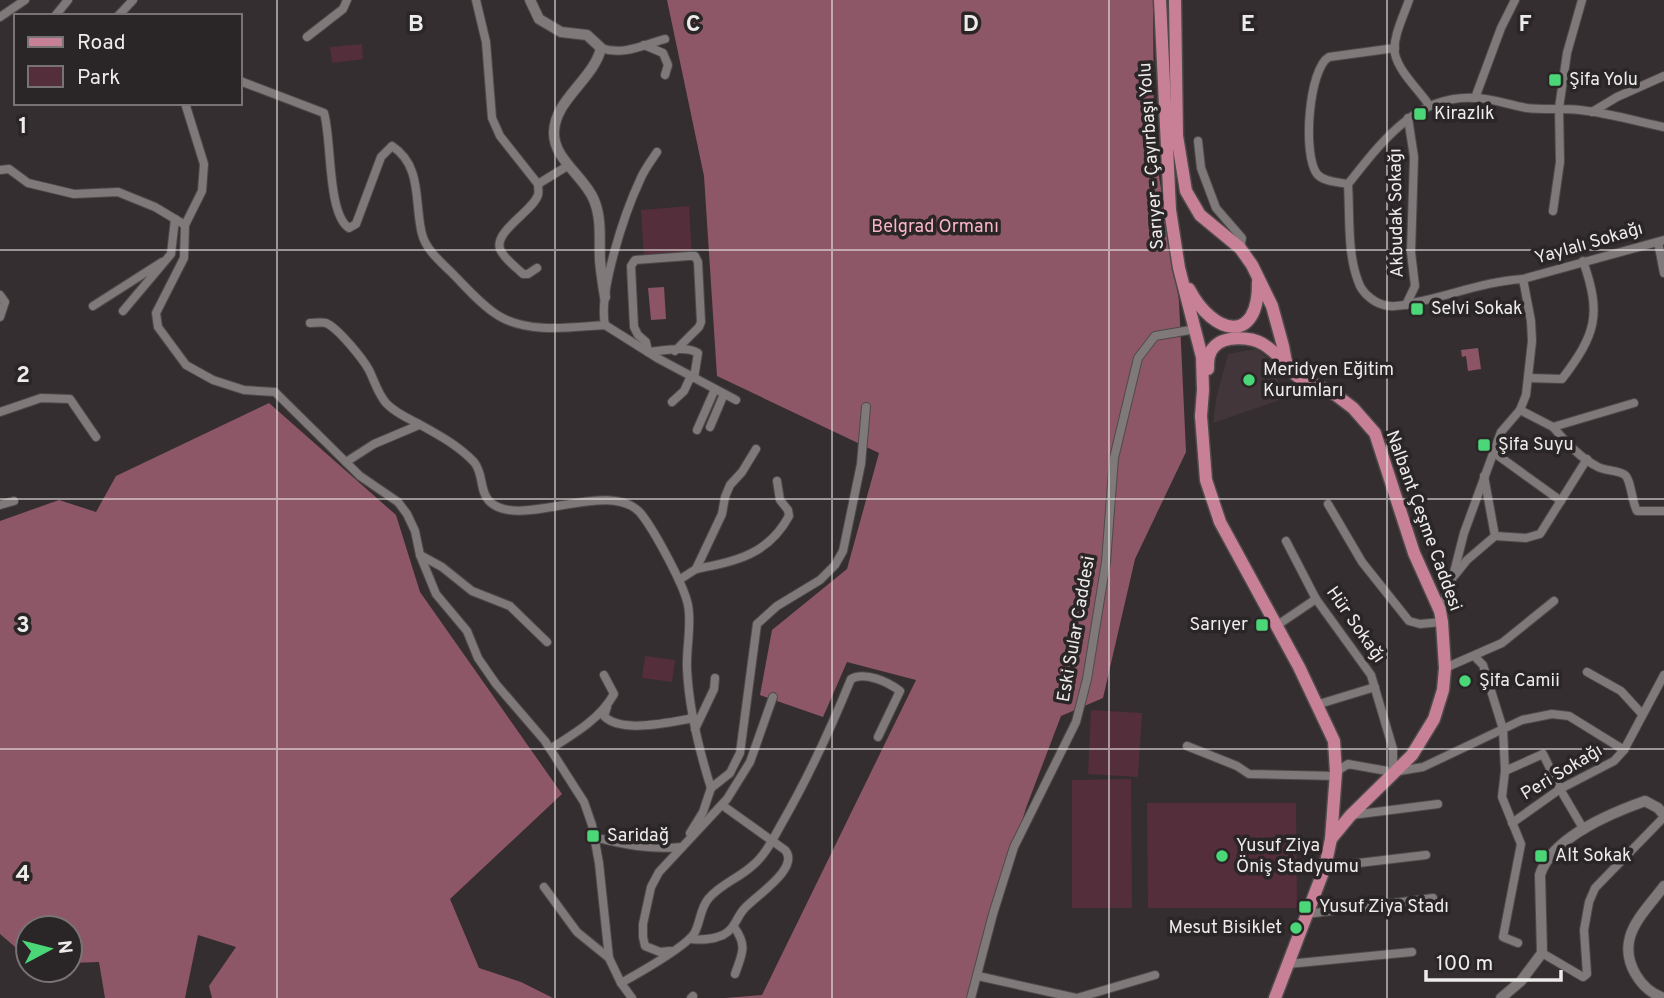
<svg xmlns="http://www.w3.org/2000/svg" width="1664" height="998" viewBox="0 0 1664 998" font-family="Overpass,sans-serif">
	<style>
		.built { fill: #42363a }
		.green { fill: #542e3a }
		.forest { fill: #8e5768 }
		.water { fill: #8c5566 }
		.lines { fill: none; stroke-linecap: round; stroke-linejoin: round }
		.minor-casing { stroke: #4e4a4b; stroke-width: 10 }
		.tertiary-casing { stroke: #4e4a4b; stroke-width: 12 }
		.primary-casing { stroke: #4e4a4b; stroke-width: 15 }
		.minor { stroke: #7f797a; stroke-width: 8 }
		.tertiary { stroke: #7f797a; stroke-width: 10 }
		.primary { stroke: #c88097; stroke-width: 12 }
		.grid { fill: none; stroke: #eeebeb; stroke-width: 2; stroke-opacity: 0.55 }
		.poi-dot { fill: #4bd677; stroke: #2a2526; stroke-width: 2.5 }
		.labels { text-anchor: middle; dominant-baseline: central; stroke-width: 7; stroke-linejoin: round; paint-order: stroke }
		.poi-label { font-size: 18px; fill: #eeebeb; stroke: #2a2526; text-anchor: start }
		.street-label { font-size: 18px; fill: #eeebeb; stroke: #2a2526 }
		.park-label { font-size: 18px; fill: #fab5c8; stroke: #2a2526 }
		.grid-label { font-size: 23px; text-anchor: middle; font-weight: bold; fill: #eeebeb; stroke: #2a2526; stroke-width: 7; stroke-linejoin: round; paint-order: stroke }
	</style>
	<rect width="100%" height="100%" fill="#342e30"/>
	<path class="built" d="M1256 349 1272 362 1283 399 1213 423 1216 399 1228 354Z"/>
	<g class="green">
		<path d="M362 44 363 59 332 63 330 47Z"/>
		<path d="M689 206 692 254 644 257 641 210Z"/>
		<path d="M645 656 675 660 672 682 642 678Z"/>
		<path d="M1091 710 1142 713 1138 777 1088 774Z"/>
		<path d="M1131 779 1132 908H1072V780Z"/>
		<path d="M1147 803H1296L1297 908H1148Z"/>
	</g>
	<g class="forest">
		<path d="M667 0H1153L1154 145 1179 301 1186 452 1135 559 1103 698 1061 716 1026 808 969 998H725L762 995 916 680 847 662 823 717 760 695 772 630 847 569 879 453 717 376 704 176Z"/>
		<path d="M269 403 396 515 420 592 562 794 450 899 479 968 521 982 553 998H212L209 986 236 947 198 935 185 998H105L99 962 70 963V928H28V958L0 934V521L59 500 96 512 116 476Z"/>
	</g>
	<g class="water">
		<path d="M664 287 666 319 651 320 648 288Z"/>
		<path d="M1478 348 1481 369 1468 371 1466 356 1462 357 1461 350Z"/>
	</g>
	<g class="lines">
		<defs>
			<g id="minor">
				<path d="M476 0 486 42 492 118 500 136 538 184C538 187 539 193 538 195 533 211 494 231 500 249 504 259 516 267 523 274H528L537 268"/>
				<path d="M1409 0C1404 15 1392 38 1395 54 1399 72 1419 90 1429 105"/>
				<path d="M55 16 68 0"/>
				<path d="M118 16 133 0"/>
				<path d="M0 17 25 0"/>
				<path d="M307 37 343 9 347 0"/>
				<path d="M644 45 663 53 668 65 665 75"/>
				<path d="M601 48C623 56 643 45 665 39"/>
				<path d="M240 81 324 113C332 139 327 214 349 228L356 224 381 157 392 146C423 166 414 204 422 234 426 250 441 262 451 272 466 287 482 306 499 316 529 334 572 327 605 325"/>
				<path d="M1475 98 1501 28 1515 0"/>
				<path d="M185 103 204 164 202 191 185 225 184 258 156 313 158 327 186 365 213 380 244 390 275 392 360 476 398 502 407 514 415 531 420 555 436 594 467 631 478 658 496 684 545 741 584 802 592 825 599 863 609 958 621 983 632 998"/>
				<path d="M1592 112 1617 97 1664 76"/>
				<path d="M1198 141 1201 168 1216 208 1242 238 1240 248"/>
				<path d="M657 152C651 161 644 170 640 180 625 212 598 292 605 325L659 359 736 400"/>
				<path d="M0 170 9 169 28 183 74 194 118 192 155 207 185 225"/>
				<path d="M538 184 569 165"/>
				<path d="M1348 184C1338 182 1324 182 1317 174 1302 154 1309 68 1329 57L1395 48"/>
				<path d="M1553 211 1560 162 1559 108 1567 53 1582 0"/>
				<path d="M1658 242 1664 273"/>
				<path d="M1523 279 1664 240"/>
				<path d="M0 295 5 302 0 317"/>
				<path d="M1406 305 1415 286 1411 252 1414 157 1408 118"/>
				<path d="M93 306 162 262"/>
				<path d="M123 311 171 254 175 219"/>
				<path d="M310 323C314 323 322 322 326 323 338 328 363 359 369 370 374 380 378 394 386 403 394 412 407 418 417 423 437 434 458 445 474 462 484 474 479 490 489 501 519 532 612 475 642 515 655 532 684 585 688 605 692 625 686 648 687 669 689 709 699 750 711 788"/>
				<path d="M675 351 699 327 701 322 698 262 695 256H689L635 260 631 266 634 327 638 335 646 342 648 352C662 351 686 345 698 353L694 378"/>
				<path d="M1528 378 1562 379C1596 334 1602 315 1583 261"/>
				<path d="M672 402 684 391 691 376"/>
				<path d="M1520 410 1553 427 1634 403"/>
				<path d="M0 412 41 398 70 399 96 437"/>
				<path d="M710 427 724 394"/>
				<path d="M1553 427C1566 442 1580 458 1598 467 1606 471 1618 470 1625 475 1631 480 1632 503 1637 511H1664"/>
				<path d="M697 430 715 389"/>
				<path d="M1493 452 1561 501"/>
				<path d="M346 462 374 444 419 425"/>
				<path d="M1328 504 1362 562 1409 621 1420 624 1442 622"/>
				<path d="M0 505 14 501"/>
				<path d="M1495 536 1526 538 1540 534 1587 459"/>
				<path d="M1286 541 1316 599 1371 675 1393 749V772"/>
				<path d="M420 555 442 567 472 591 510 606 547 642"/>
				<path d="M696 569C736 561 768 555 789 516L788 510 780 500 777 481"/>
				<path d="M1455 575 1467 560 1495 536 1484 476"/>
				<path d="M679 580 696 569 722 514 725 497 730 485 742 472 756 449"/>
				<path d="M1440 611 1452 580 1464 533 1501 432 1520 410 1526 395 1532 341 1531 321 1523 279C1487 281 1452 295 1417 302 1409 304 1399 307 1390 306 1376 305 1362 294 1358 281 1347 252 1350 215 1348 184 1381 143 1415 95 1474 98 1492 98 1509 105 1527 108 1544 110 1563 108 1580 110 1608 113 1636 121 1664 127"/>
				<path d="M1276 626 1316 599"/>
				<path d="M1474 656 1483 665 1503 729 1505 771 1502 797 1521 844 1503 937 1518 943"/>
				<path d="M1445 668 1502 643 1554 601"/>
				<path d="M1587 672 1621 691 1642 714"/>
				<path d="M1316 705 1375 687"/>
				<path d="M607 707 604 716C621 734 671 722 694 718"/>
				<path d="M695 729 714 689 715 678"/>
				<path d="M1187 746 1237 766 1249 774 1336 776"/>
				<path d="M550 749C574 734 600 719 614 694L604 675"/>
				<path d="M1505 771 1543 754 1560 789 1584 830"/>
				<path d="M1336 772 1348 764 1393 772 1423 767 1522 720 1552 714 1569 716 1624 750"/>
				<path d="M711 788 730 773 740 753 757 624 777 606 820 580 835 565 843 551 861 464 866 407"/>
				<path d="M1352 815 1438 804"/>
				<path d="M1512 823 1560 789 1614 761 1624 750 1664 675"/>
				<path d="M690 833 703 812 711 788"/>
				<path d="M594 837C624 845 651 850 682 847"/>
				<path d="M1325 867 1426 855"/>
				<path d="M544 887 577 932 609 958"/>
				<path d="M1307 914 1433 898"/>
				<path d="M734 927C748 946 742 954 735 974"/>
				<path d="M690 939C702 940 712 940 723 935 735 929 736 918 744 909 754 897 801 868 785 850L722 805"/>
				<path d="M670 951 660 952 645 946 643 937V924L651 887 659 872 727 799 750 762 773 697"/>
				<path d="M1542 953 1583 977 1587 974 1584 930 1589 902 1595 888 1664 817"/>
				<path d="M1288 964 1412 952"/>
				<path d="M978 976 1076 998"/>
				<path d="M621 983C637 974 688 946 695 932 701 920 700 908 709 898 721 884 739 878 752 866 765 856 774 837 782 823 809 776 831 728 851 679 865 671 888 682 900 691L878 737"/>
				<path d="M691 998 693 996"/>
				<path d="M971 998 993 914 1014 847 1076 722 1087 679 1106 562 1114 458 1138 358 1155 336 1196 329"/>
				<path d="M1077 998 1155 975"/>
			</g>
			<g id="tertiary">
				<path d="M530 0 539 19 561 32 587 35 601 48C594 79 555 99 554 132 553 159 585 177 594 200 602 219 599 240 600 260 601 272 603 285 605 297"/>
				<path d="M1664 886C1653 901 1635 919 1630 937 1623 962 1640 990 1664 998"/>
				<path d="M1501 998 1521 981 1542 953 1540 875C1551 838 1611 813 1645 801L1658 808 1664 815"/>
			</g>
			<g id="primary">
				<path d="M1160 0 1170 210 1179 268 1202 357 1203 390 1201 416 1206 480 1220 522 1299 667 1334 741 1336 772 1331 839"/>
				<path d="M1175 0 1177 136 1186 191 1200 215 1240 248 1252 265 1272 306 1283 346 1286 362 1291 371 1297 376 1336 395 1353 408 1375 433 1414 553 1440 611 1442 622 1445 668 1443 690 1434 719 1412 755 1350 816 1331 839 1325 867 1275 998"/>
				<path d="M1189 289C1213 335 1259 346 1258 282"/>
				<path d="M1208 369C1208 361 1208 353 1214 347 1224 335 1251 337 1263 344 1271 349 1278 356 1286 362"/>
			</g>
		</defs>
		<use href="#minor" class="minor-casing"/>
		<use href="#tertiary" class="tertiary-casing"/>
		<use href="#primary" class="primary-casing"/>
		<use href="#minor" class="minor"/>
		<use href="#tertiary" class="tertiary"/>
		<use href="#primary" class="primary"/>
	</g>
	<path class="grid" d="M277 0V998M555 0V998M832 0V998M1109 0V998M1387 0V998M0 250H1664M0 499H1664M0 749H1664"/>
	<g class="poi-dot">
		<rect x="1548" y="73" width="14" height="14" rx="3.5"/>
		<rect x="1413" y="107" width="14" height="14" rx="3.5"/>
		<rect x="1410" y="302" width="14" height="14" rx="3.5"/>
		<circle cx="1249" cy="380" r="7"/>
		<rect x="1477" y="438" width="14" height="14" rx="3.5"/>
		<rect x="1255" y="618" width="14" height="14" rx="3.5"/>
		<circle cx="1465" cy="681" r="7"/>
		<rect x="586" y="829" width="14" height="14" rx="3.5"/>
		<circle cx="1222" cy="856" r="7"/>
		<rect x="1534" y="849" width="14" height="14" rx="3.5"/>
		<rect x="1298" y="900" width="14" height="14" rx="3.5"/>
		<circle cx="1296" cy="928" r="7"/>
	</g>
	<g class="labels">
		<g class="poi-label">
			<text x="1569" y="80">Şifa Yolu</text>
			<text x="1434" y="114">Kirazlık</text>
			<text x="1431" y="309">Selvi Sokak</text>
			<text x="1263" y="370">Meridyen Eğitim<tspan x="1263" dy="21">Kurumları</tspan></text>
			<text x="1498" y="445">Şifa Suyu</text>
			<text x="1248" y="625" text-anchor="end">Sarıyer</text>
			<text x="1479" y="681">Şifa Camii</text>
			<text x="607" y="836">Saridağ</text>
			<text x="1236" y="846">Yusuf Ziya<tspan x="1236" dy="21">Öniş Stadyumu</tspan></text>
			<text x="1555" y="856">Alt Sokak</text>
			<text x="1319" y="907">Yusuf Ziya Stadı</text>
			<text x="1282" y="928" text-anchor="end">Mesut Bisiklet</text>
		</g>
		<g class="street-label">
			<text transform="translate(1152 156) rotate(-94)">Sarıyer - Çayırbaşı Yolu</text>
			<text transform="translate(1397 213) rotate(-91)">Akbudak Sokağı</text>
			<text transform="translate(1589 244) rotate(-16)">Yaylalı Sokağı</text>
			<text transform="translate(1423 521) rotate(70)">Nalbant Çeşme Caddesi</text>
			<text transform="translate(1355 625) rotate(55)">Hür Sokağı</text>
			<text transform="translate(1077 629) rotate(-80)">Eski Sular Caddesi</text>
			<text transform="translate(1562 773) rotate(-31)">Peri Sokağı</text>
		</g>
		<g class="park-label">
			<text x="935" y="227">Belgrad Ormanı</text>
		</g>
	</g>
	<g class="grid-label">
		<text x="416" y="31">B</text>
		<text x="693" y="31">C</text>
		<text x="971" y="31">D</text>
		<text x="1248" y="31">E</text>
		<text x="1525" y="31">F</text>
		<text x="23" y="133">1</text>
		<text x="23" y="382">2</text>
		<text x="23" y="632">3</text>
		<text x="23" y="881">4</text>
	</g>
	<rect x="14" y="14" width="228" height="91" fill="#2a2526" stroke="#787475" stroke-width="2"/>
	<rect x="28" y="37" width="35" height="10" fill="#c88097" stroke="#787475" stroke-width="2"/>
	<text x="77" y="49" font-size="21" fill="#eeebeb">Road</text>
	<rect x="28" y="66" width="35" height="21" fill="#542e3a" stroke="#787475" stroke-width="2"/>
	<text x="77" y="84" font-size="21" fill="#eeebeb">Park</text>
	<g transform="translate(49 949) rotate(83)"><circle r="33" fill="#2a2526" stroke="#787475" stroke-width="2"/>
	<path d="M0-5L12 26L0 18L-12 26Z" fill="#4bd677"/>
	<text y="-10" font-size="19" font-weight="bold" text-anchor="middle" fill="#eeebeb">N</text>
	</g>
	<path d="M1426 970v10h135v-10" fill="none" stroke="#eeebeb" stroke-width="3.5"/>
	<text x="1436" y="970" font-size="21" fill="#eeebeb" stroke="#2a2526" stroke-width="5" paint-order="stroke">100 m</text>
</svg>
